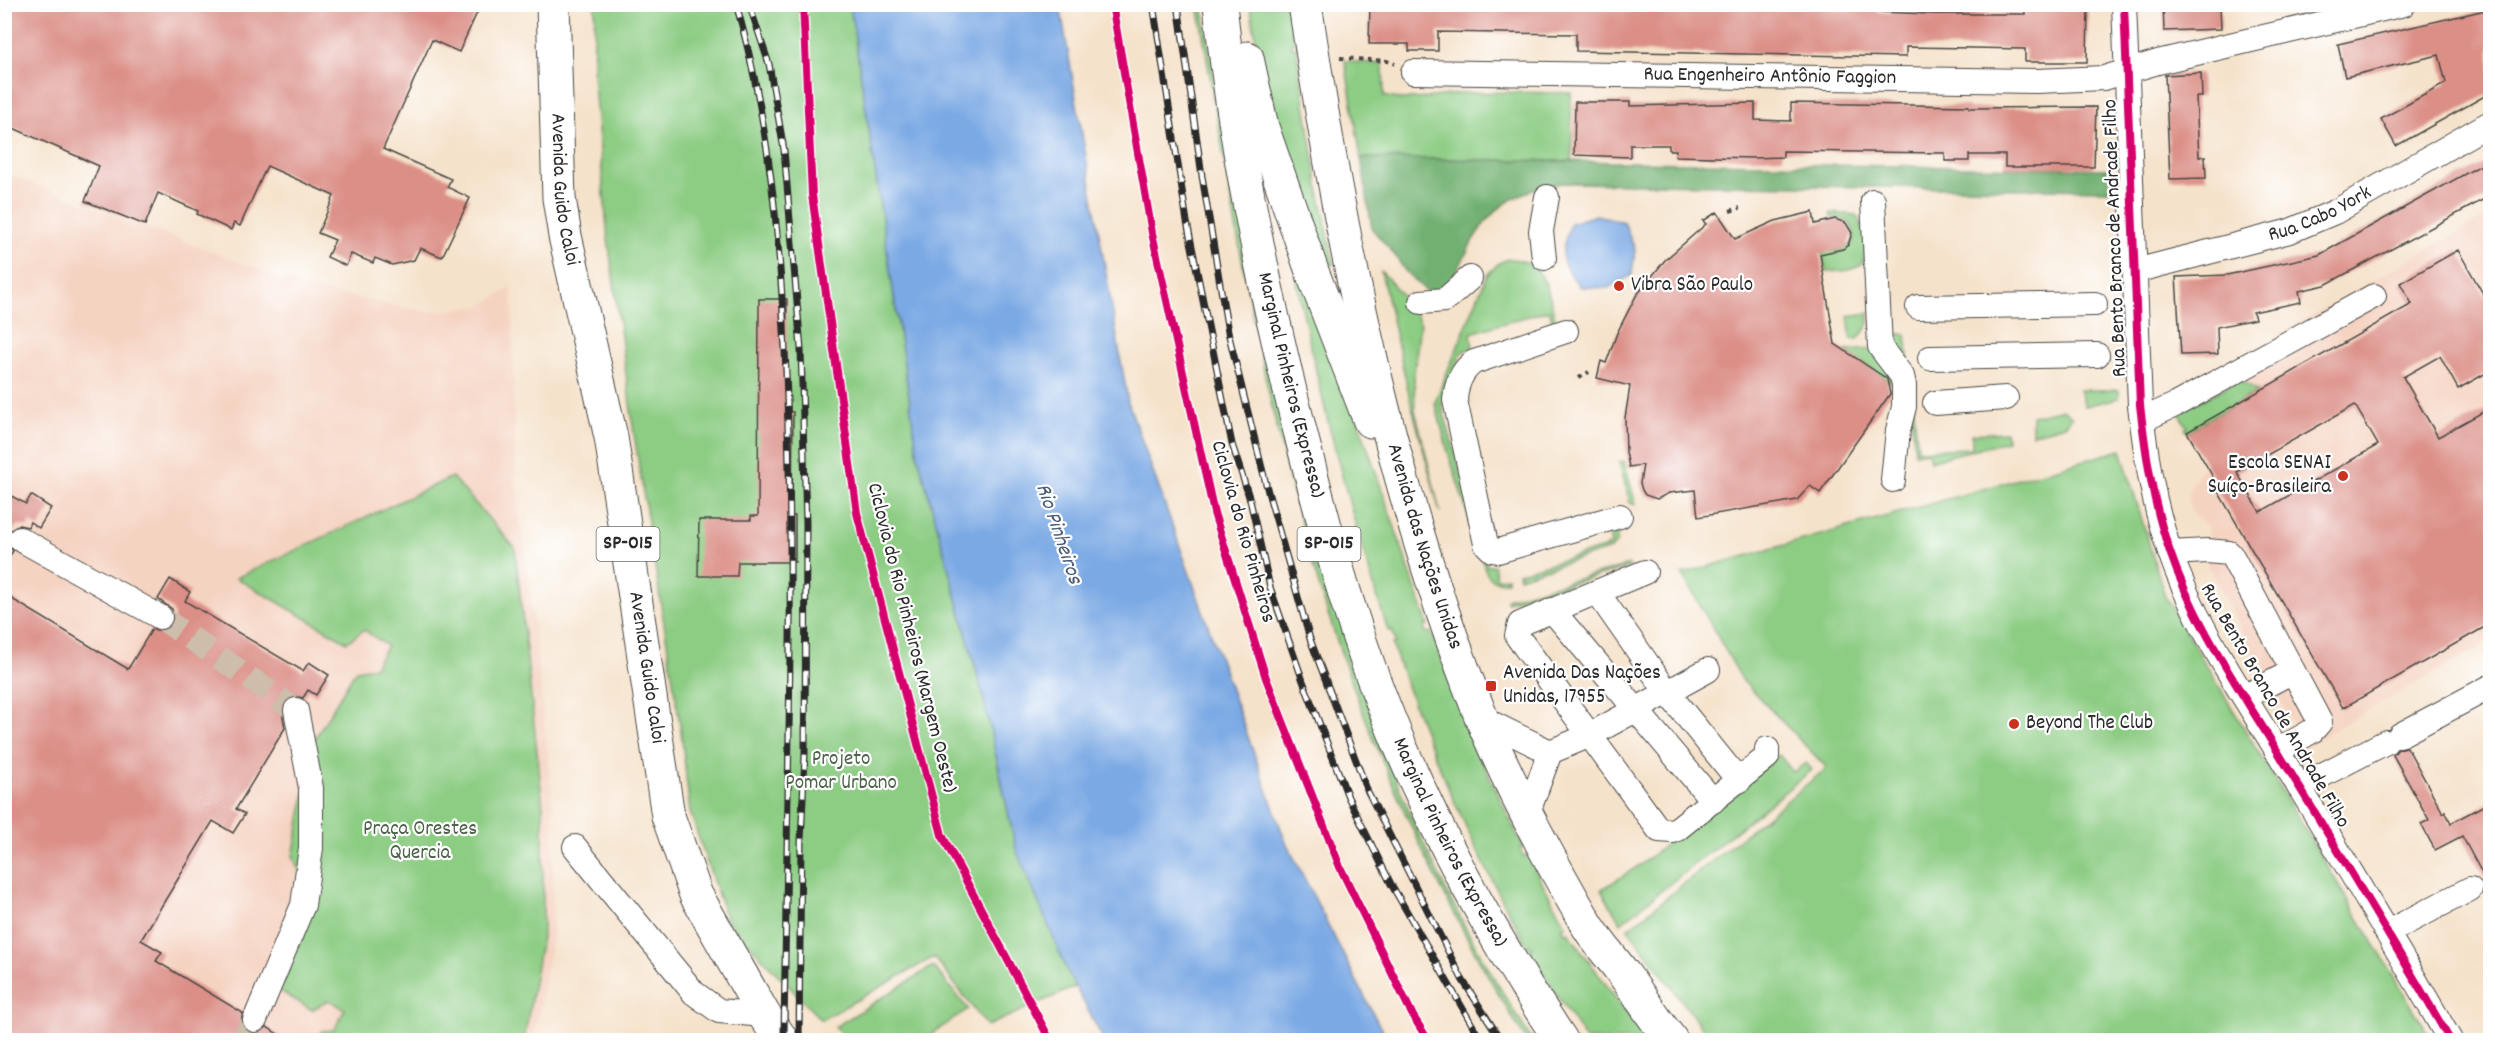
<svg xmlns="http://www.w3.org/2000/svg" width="2495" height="1045" viewBox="0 0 2495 1045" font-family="Dekko,sans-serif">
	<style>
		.built { fill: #f5d3c1 }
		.green { fill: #8ccc83; stroke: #5c7c57; stroke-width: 1.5 }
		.forest { fill: #71b071; stroke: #4e6e4e; stroke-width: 1.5 }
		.water { fill: #7aa9e4; stroke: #526a88; stroke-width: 1.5 }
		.building { fill: #db8f87; fill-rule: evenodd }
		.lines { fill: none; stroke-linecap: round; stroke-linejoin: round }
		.minor-tunnel { stroke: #cdbdaa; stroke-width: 24; stroke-dasharray: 24 12; stroke-linecap: butt }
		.minor-casing { stroke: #494643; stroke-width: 26 }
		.highway-casing { stroke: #494643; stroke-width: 35 }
		.path { stroke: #494643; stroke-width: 4; stroke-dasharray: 4.5 4.5; stroke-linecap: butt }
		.minor { stroke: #fff; stroke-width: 24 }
		.highway { stroke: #fff; stroke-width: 33 }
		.rail-casing { stroke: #2b2b2b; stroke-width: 7 }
		.rail { stroke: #fff; stroke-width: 4.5; stroke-dasharray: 14; stroke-linecap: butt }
		.cycleway-casing { stroke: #fff; stroke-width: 11 }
		.cycleway { stroke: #d6006c; stroke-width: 8 }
		.poi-dot { fill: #c8321e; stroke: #fff; stroke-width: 2 }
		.labels { text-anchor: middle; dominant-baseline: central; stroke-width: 4.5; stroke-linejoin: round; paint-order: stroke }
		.shield { fill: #fff; stroke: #6b6b6b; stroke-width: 1.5 }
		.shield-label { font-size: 20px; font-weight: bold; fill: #2b2b2b }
		.street-label { font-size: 21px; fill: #2b2b2b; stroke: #fff }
		.poi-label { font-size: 21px; fill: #2b2b2b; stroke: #fff; text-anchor: start }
		.park-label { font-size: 21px; fill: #4d634a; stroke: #fff }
		.water-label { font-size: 22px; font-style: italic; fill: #4b5d75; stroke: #fff }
	</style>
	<rect width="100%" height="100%" fill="#fff"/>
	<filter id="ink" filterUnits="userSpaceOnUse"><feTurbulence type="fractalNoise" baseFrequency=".0167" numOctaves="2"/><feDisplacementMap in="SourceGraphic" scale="12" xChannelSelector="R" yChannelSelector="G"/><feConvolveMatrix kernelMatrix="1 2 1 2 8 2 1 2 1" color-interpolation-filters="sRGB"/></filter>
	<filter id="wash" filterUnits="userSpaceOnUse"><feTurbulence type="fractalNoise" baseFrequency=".008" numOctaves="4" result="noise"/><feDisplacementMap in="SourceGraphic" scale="24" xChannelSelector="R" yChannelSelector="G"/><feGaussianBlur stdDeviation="1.35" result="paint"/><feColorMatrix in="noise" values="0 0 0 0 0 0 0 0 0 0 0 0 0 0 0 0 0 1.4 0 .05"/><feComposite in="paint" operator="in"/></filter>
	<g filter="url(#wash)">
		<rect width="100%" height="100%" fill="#f5e2ca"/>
		<g class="built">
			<path d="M4 173 307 288 428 312 480 306 512 287 515 478 532 607 553 805V932L534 1040H5Z"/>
			<path d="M2490 214V641L2306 746 2262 670 2206 562 2208 527 2193 514 2188 501 2190 487 2205 464 2185 429 2187 427 2171 396Z"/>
		</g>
		<g class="green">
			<path d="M595 5H850L918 456 983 695 1016 849 1075 987 987 1026 934 957 821 1020 727 921 690 812 681 731 634 434 608 239 593 74Z"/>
			<path d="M1198 5H1202L1217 91 1353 665C1373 721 1393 777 1418 831 1450 903 1490 974 1532 1040H1526C1449 915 1386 783 1338 644 1267 437 1234 219 1198 5Z"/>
			<path d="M1250 5H1286L1295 42H1291L1292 47H1296L1319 191 1334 264 1325 266 1296 189 1259 52 1262 51 1260 46H1257Z"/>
			<path d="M1345 61 1383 64 1384 96C1406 104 1444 94 1468 93 1502 91 1537 93 1571 93L1572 161 1361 158Z"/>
			<path d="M1831 213 1856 215C1864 225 1871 255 1860 265 1853 272 1835 271 1826 272L1822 249C1845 255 1864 245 1848 221L1831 217Z"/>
			<path d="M1285 219 1357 417 1428 625 1424 626 1426 633 1431 632 1487 771 1523 847 1520 848 1523 856 1527 855 1566 926 1562 928 1565 933 1568 932 1644 1037 1640 1040H1586L1535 961 1529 950 1532 948 1530 945 1527 946C1473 849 1428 750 1392 644L1396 643 1392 630 1388 631C1344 496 1310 359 1285 219Z"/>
			<path d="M1508 259C1546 258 1548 293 1556 322L1553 324 1549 310 1471 333 1473 347 1462 352 1442 401 1443 410 1487 566 1494 565 1497 579 1507 577V581C1497 583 1491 581 1486 572L1448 452 1435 402 1487 275 1499 263Z"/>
			<path d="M1381 271 1413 308 1420 323 1414 374 1415 410 1440 512 1411 403Z"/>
			<path d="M1869 313V324L1858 339H1851L1848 316Z"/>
			<path d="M1883 334H1906L1918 450 1972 448V434L2006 432 2007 441 1930 461 1928 451 1915 453 1908 387Z"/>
			<path d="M1875 349 1896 385 1844 351Z"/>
			<path d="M2239 380 2258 391 2187 432 2185 429 2187 427 2179 412Z"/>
			<path d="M2079 390H2119V398L2085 406Z"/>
			<path d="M2063 409 2072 417 2065 425 2032 434V416Z"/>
			<path d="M2121 450 2165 597 2432 1040H1711L1628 929 1827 768 1743 681 1682 574Z"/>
			<path d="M1624 461 1636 505 1630 503 1619 462Z"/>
			<path d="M452 477 515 548 543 807V931L524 1040H316L322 1031 334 1030 345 1009 329 1000 312 1010 273 987 290 969 280 948 312 905 293 856 306 788 303 758 356 670 374 667 387 646 364 630 347 642 236 578Z"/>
			<path d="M1617 526V542L1611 549 1519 577 1518 573 1607 547 1611 544 1608 528Z"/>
			<path d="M1629 565 1630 567 1507 602 1506 599Z"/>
			<path d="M1779 755 1793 772 1806 763 1812 770 1621 923 1601 890 1640 865Z"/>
			<path d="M933 966 968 1009 923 1040H846L835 1027Z"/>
		</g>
		<path class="forest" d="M1361 158 2109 169V190L1562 183C1519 190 1493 205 1472 242 1462 261 1458 273 1444 291L1427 292 1406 272 1394 254 1372 229Z"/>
		<g class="water">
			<path d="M850 5H1060L1128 402 1285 840 1379 1025 1390 1040H1104L1069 975 1016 849 983 695 918 456Z"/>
			<path d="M1596 215 1624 222 1635 249 1632 275 1608 288 1580 287C1558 259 1559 256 1571 223Z"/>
		</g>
		<g id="blocks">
			<g class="building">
				<path d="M4 4H481L459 52 432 40 383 149 451 179 447 187 470 198 442 257 420 248 414 260 392 265 375 258 373 263 351 254 346 266 327 257 335 240 318 233 334 196 267 166 240 226 234 223 231 230 197 214 198 211 158 193 145 225 85 201 99 166 4 124Z"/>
				<path d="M1370 4H1817V8H1877V12L1932 14H2025V4H2088L2087 62H2025V49L1972 48 1906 47V57L1576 51V34L1438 32V51H1409V44H1369Z"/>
				<path d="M2163 4 2220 5 2221 29 2164 31Z"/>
				<path d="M2490 9V93L2396 146 2381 119 2446 83 2439 55 2345 77 2338 44Z"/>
				<path d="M2201 73 2202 97H2196L2199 157 2205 156 2206 178 2170 179 2165 75Z"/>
				<path d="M1575 102H1630V106L1755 103V120L1791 121V103L1969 106V108L2096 107 2094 167H2005V155H1969V161H1945V153L1783 151V157L1753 158 1675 156 1676 150H1669V145H1630V157L1574 155Z"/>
				<path d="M2490 160V196L2325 285 2299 291 2301 302 2253 312 2255 319 2217 327 2218 354 2181 355 2176 277 2227 275 2319 255Z"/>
				<path d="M1717 212 1735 239 1775 221 1813 212 1815 224 1835 219 1846 223 1852 233 1848 245 1843 249 1820 254 1835 344 1887 379 1890 394 1820 493 1810 486 1797 500 1698 517 1695 490 1669 493 1657 499 1645 495 1642 490 1640 483 1643 465 1629 467 1626 452 1625 418 1630 386 1597 378 1601 361 1606 363 1617 333 1636 296 1665 260 1706 224 1703 221Z"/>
				<path d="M2458 250 2490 306V371L2458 389 2440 356 2403 377 2438 437 2490 408V624L2343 708 2219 493 2221 491 2187 432 2412 304 2400 283ZM2355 405 2378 445 2260 512 2237 472Z"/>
				<path d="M759 299H787L786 412H793L792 516H795V562H738L737 576H698L699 520H751V516H758Z"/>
				<path d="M4 492 26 504 31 495 51 508 39 528 30 522 28 527 19 525 8 532 6 540 13 551 4 565Z"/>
				<path d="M170 579 190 592 185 601 303 671 309 662 329 675 316 695 308 690 303 698 294 696 286 700 282 712 285 728 236 809 245 814 233 833 213 821 141 940 162 952 156 961 243 1013 241 1022 249 1033 257 1034 267 1027 288 1041H4V594L128 669 152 629 161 631 168 629 173 623 174 616 172 609 158 599Z"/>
				<path d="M2407 747 2443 813 2445 811 2451 823 2490 802V888L2462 836 2435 850 2421 824 2429 820 2393 755 2398 749Z"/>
			</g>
		</g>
	</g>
	<g filter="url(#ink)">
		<use href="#blocks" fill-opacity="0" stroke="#494643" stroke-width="1.5"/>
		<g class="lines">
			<g class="minor-tunnel">
				<path d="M160 617 296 710"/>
				<path d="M242 1040 255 1020"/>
			</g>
			<defs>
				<g id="minor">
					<path d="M2124 4 2140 405C2146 456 2153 504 2170 552 2194 623 2239 688 2278 752 2336 847 2394 943 2450 1040"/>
					<path id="s1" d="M1413 72 2037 81 2104 78 2158 62 2404 4"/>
					<path d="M1873 201 1880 347 1902 376 1904 385V407L1898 430 1893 480"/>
					<path d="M1544 258 1541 231 1547 197"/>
					<path id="s2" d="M2135 271 2290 231 2335 212 2490 123"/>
					<path d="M1421 302 1445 300 1470 278"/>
					<path d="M1918 307 2095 304"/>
					<path d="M1566 331 1474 362C1462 370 1456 385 1455 400L1486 544 1492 550 1498 551 1620 516"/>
					<path d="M1930 358 2097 355"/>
					<path d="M1935 403 2006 398"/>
					<path d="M2142 420 2175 405 2374 296"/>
					<path d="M20 539 160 617"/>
					<path d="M2170 553 2207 551 2229 553 2233 558 2320 722 2312 731 2277 751"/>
					<path d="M1645 572 1520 624 1517 636 1659 830 1673 831 1677 829 1767 757V749"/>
					<path d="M1597 592 1667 692 1739 781"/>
					<path d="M1552 610 1713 801"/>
					<path d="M2244 697 2293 671"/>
					<path d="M1483 719 1550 752 1588 736 1708 670"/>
					<path d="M2400 735 2490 687"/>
					<path d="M2299 787 2386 742"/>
					<path d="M1527 815 1550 752"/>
					<path d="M575 847 694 993 719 1011 764 1015"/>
					<path d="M2388 932 2470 889"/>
					<path d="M255 1020 303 905 311 848V788L296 710"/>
				</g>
				<g id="highway">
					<path id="s3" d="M553 4 559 198 565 236 611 437 668 816 696 895 764 1015 782 1040"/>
					<path id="s4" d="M1220 4C1233 135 1259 264 1290 391 1313 484 1337 577 1369 667 1417 799 1483 924 1561 1040"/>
					<path id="s5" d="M1305 4C1341 247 1391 490 1482 719 1511 789 1548 857 1586 923 1597 942 1613 959 1626 977 1641 998 1655 1020 1671 1040"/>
					<path d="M1247 58 1262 127 1313 274 1370 421"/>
				</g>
			</defs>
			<use href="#minor" class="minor-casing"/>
			<use href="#highway" class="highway-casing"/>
			<g class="path">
				<path d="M1340 58 1387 61 1395 64"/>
				<path d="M1730 211 1740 208"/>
				<path d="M1579 378 1589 372"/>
			</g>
			<use href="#minor" class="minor"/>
			<use href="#highway" class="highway"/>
			<defs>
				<g id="rail">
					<path d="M736 4C775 137 784 291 788 429 794 633 786 837 784 1040"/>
					<path d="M749 4 769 64 784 150 801 349 806 524 805 754 801 842 799 1040"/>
					<path d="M1153 4 1187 222 1232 444 1250 500 1270 587 1303 681 1348 797 1391 884 1481 1040"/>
					<path d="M1178 4 1202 176 1228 332 1268 492 1310 639 1368 792 1462 979 1501 1040"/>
				</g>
			</defs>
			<use href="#rail" class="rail-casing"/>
			<use href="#rail" class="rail"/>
			<defs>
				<g id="cycleway">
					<path d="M803 4 812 195 857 513 942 835 1050 1040"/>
					<path d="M1112 4 1152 233 1214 513 1266 678 1340 867 1413 1016 1428 1040"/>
					<path d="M2124 4 2140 405C2146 456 2153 504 2170 552 2194 623 2239 688 2278 752 2336 847 2394 943 2450 1040"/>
				</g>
			</defs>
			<use href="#cycleway" class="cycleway-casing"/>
			<use href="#cycleway" class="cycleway"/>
		</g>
	</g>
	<g class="poi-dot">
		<circle cx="1619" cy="286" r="6"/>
		<circle cx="2343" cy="476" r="6"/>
		<rect x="1485" y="680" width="12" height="12" rx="3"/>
		<circle cx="2014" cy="724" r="6"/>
	</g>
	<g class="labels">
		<g class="shield">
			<rect x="596.5" y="527" width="63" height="34" rx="4.5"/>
			<rect x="1297.5" y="527" width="63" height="34" rx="4.5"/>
		</g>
		<g class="shield-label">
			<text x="628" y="544">SP-015</text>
			<text x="1329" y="544">SP-015</text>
		</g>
		<g class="street-label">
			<text stroke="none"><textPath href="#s1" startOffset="357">Rua Engenheiro Antônio Faggion</textPath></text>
			<text stroke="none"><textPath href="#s3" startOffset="186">Avenida Guido Caloi</textPath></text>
			<text stroke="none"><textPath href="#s2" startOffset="194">Rua Cabo York</textPath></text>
			<text transform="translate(2116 238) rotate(-92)">Rua Bento Branco de Andrade Filho</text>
			<text stroke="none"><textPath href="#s4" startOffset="388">Marginal Pinheiros (Expressa)</textPath></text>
			<text transform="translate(1242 532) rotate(74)">Ciclovia do Rio Pinheiros</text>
			<text stroke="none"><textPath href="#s5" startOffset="556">Avenida das Nações Unidas</textPath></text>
			<text transform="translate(911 638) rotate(76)">Ciclovia do Rio Pinheiros (Margem Oeste)</text>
			<text stroke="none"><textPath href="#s3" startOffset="672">Avenida Guido Caloi</textPath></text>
			<text transform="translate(2274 706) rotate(60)">Rua Bento Branco de Andrade Filho</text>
			<text stroke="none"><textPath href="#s4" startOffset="874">Marginal Pinheiros (Expressa)</textPath></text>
		</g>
		<g class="poi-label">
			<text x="1631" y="286">Vibra São Paulo</text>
			<text x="2331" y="464" text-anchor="end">Escola SENAI<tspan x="2331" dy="24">Suíço-Brasileira</tspan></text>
			<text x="1503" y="674">Avenida Das Nações<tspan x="1503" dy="24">Unidas, 17955</tspan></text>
			<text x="2026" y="724">Beyond The Club</text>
		</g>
		<g class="park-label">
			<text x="841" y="760">Projeto<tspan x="841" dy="24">Pomar Urbano</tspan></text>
			<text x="420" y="830">Praça Orestes<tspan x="420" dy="24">Quercia</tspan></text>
		</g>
		<g class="water-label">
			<text transform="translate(1058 534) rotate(71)">Rio Pinheiros</text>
		</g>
	</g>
	<rect width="2495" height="1045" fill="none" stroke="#fff" stroke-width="24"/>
</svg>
